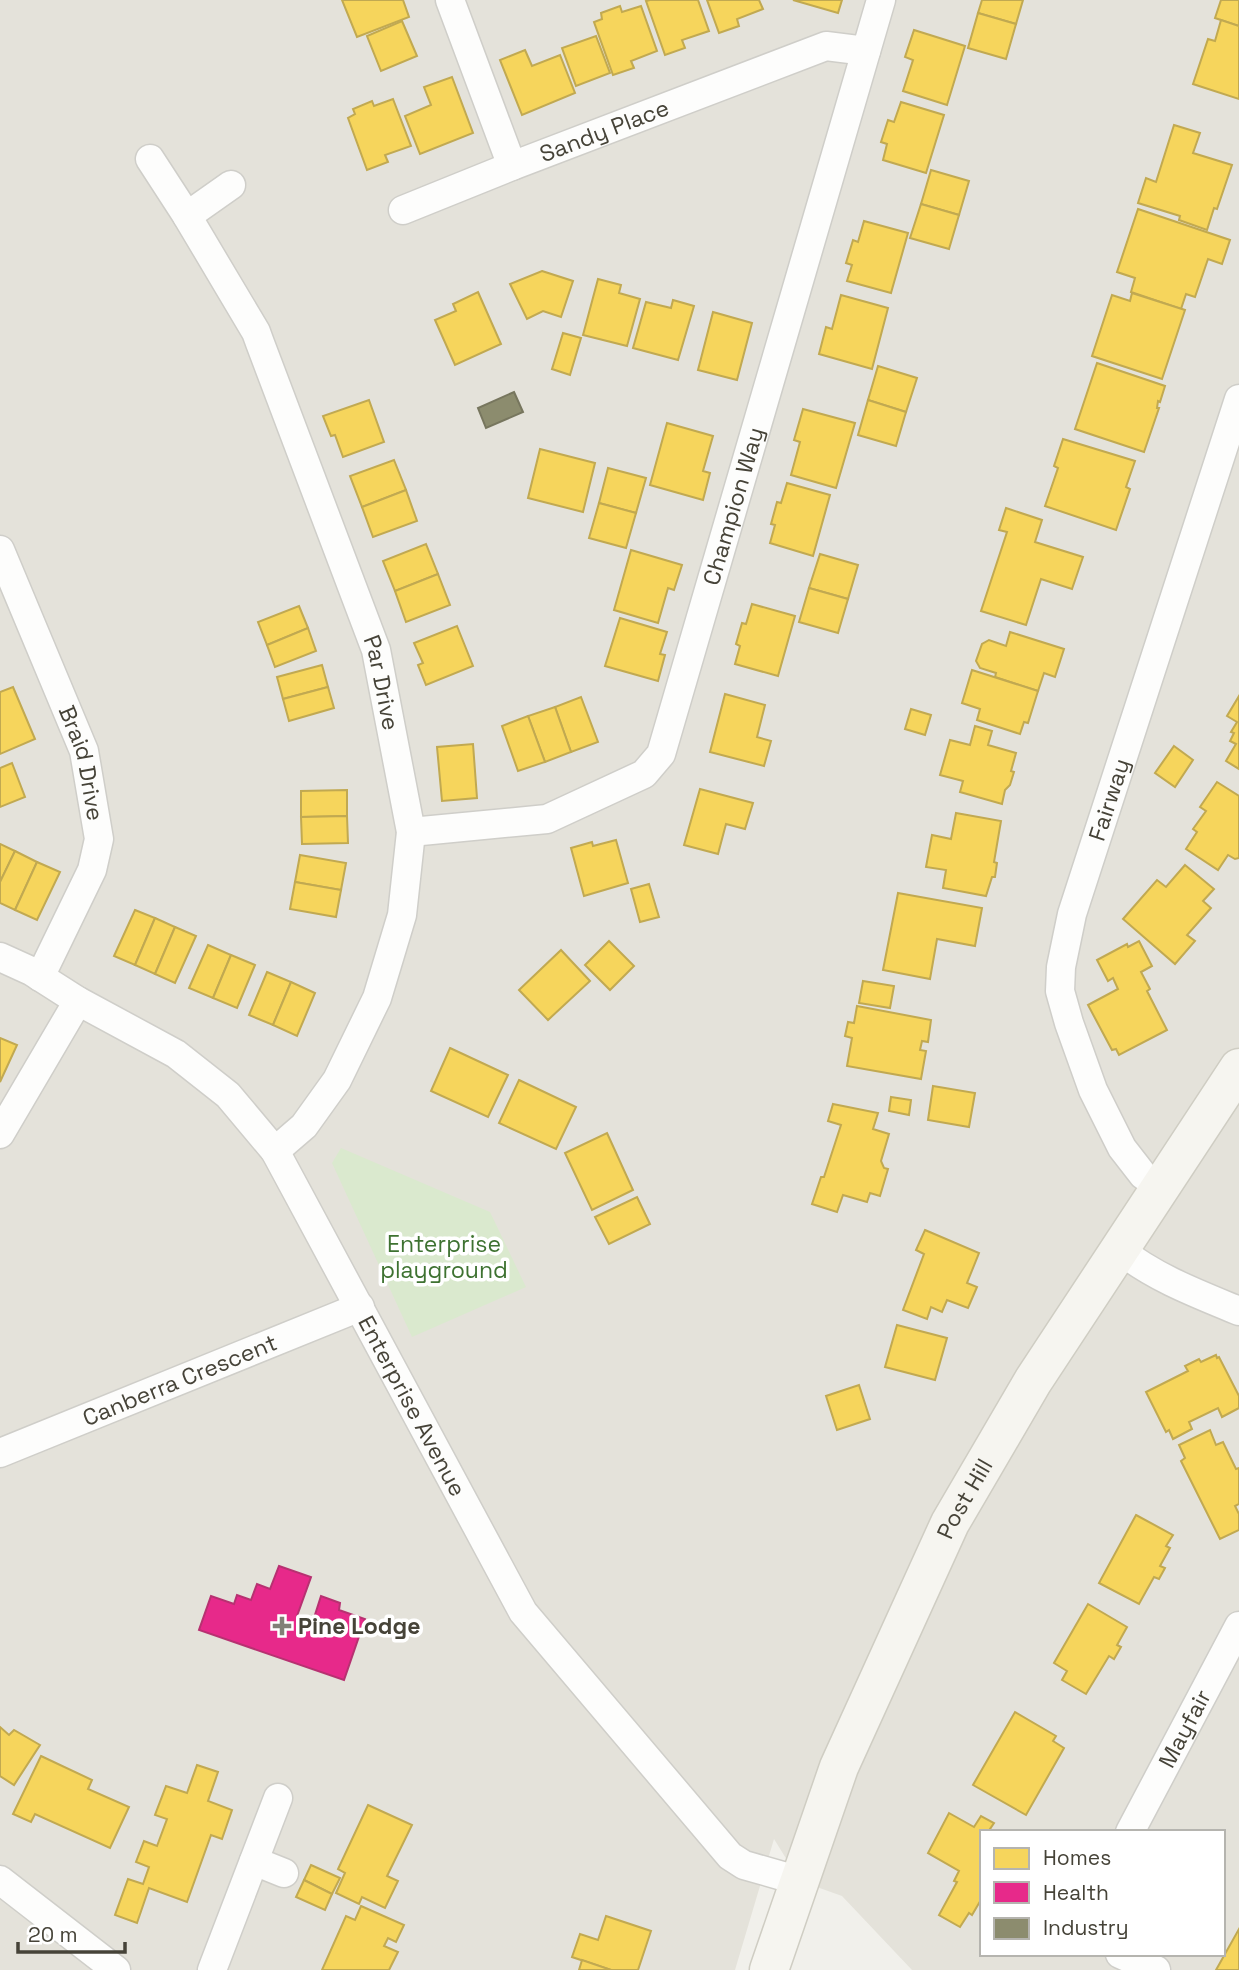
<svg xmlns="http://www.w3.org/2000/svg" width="1239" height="1970" viewBox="0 0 1239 1970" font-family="'Space Grotesk',sans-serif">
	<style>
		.residential { fill: #e4e2da; fill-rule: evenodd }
		.green { fill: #dae9ce }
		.homes { fill: #f6d55c; stroke: #c1a951; stroke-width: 2 }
		.health { fill: #e7298a; stroke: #b73171; stroke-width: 2 }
		.industry { fill: #8c8c6e; stroke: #77765e; stroke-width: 2 }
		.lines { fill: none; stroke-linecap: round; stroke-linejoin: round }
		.street-casing { stroke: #cfcec9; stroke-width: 31 }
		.secondary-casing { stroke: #cfcdc3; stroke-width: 41 }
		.street { stroke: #fdfdfc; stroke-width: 28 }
		.secondary { stroke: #f6f5f0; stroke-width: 38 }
		.poi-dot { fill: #828077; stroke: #fff; stroke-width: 2.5 }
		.labels { text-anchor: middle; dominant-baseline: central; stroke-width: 7; stroke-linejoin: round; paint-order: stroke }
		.street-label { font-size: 23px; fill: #464338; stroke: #fff }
		.park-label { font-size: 23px; fill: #3e7231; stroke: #fff }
		.poi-label { font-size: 23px; font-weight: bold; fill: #464338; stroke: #fff; text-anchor: start }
	</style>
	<rect width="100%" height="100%" fill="#f1f0eb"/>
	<path class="residential" d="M0 0H1239V1970H912L842 1896 800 1881 774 1839 735 1970H0ZM982 1832H1223V1954H982Z"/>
	<path class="green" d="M341 1148 490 1212 526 1287 412 1337 332 1163Z"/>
	<g class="homes">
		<path d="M342 0H403L409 17 357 37Z"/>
		<path d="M650 0H698L709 31 682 40 685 48 665 55 646 1Z"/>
		<path d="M707 0H759L763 9 737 19 739 26 719 33Z"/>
		<path d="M793 0H842L838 13Z"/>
		<path d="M982 0H1023L1016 24 978 13Z"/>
		<path d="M1221 0H1239V26L1215 18Z"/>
		<path d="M620 6 622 12 641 6 657 51 631 61 634 68 613 75 594 22 602 19 601 13Z"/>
		<path d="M978 13 1016 24 1006 59 968 48Z"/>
		<path d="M1221 20 1239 26V99L1193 84 1208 39 1215 41Z"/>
		<path d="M402 21 417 56 381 71 367 36Z"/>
		<path d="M914 30 965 46 947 105 903 91 913 60 905 57Z"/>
		<path d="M596 36 610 73 576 86 562 48Z"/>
		<path d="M525 50 532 66 560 55 575 93 522 115 500 60Z"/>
		<path d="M452 77 473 133 420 154 405 116 431 105 424 87Z"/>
		<path d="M393 99 411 146 385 155 388 162 367 170 348 118 355 114 353 109 372 101 374 106Z"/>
		<path d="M901 102 944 115 926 173 883 160 887 144 881 142 888 120 894 122Z"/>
		<path d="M1174 125 1200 133 1193 153 1232 165 1217 209 1214 208 1207 230 1179 220 1180 216 1138 203 1146 178 1156 182Z"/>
		<path d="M931 170 969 181 959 215 921 204Z"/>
		<path d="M921 204 959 215 949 249 910 238Z"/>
		<path d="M1138 209 1230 240 1222 264 1208 259 1195 297 1186 294 1181 309 1131 292 1135 278 1117 272Z"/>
		<path d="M864 221 908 233 891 293 847 281 852 265 846 263 853 240 858 242Z"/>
		<path d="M542 271 573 281 561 317 543 311 527 319 510 284Z"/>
		<path d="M598 279 621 285 619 293 640 299 627 346 583 335Z"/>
		<path d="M478 292 501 344 455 365 435 320 456 311 453 304Z"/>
		<path d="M1132 293 1185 310 1162 379 1092 356 1112 295 1130 301Z"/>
		<path d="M841 295 888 308 872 369 819 354 826 327 832 329Z"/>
		<path d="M673 300 694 306 678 360 633 348 646 302 671 308Z"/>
		<path d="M713 312 752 323 737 380 698 370Z"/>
		<path d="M563 333 581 338 570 375 552 369Z"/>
		<path d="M1097 363 1165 386 1160 402 1158 401 1157 408H1159L1144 452 1075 429Z"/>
		<path d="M878 366 917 378 906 412 868 400Z"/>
		<path d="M369 400 384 442 343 457 335 435 331 436 323 416Z"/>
		<path d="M868 400 906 412 896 446 858 435Z"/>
		<path d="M803 409 855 423 836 488 791 475 800 442 794 440Z"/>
		<path d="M667 423 713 436 703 471 710 473 703 500 650 485Z"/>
		<path d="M1063 439 1135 461 1126 487 1130 489 1116 530 1045 506 1058 468 1054 466Z"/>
		<path d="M540 449 595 463 583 512 528 498Z"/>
		<path d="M394 460 406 490 362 507 350 476Z"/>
		<path d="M608 468 646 478 636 513 599 503Z"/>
		<path d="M787 483 830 495 813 556 770 543 775 525 771 524 777 502 781 503Z"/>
		<path d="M406 490 417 521 373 537 362 507Z"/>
		<path d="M599 503 636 513 626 548 589 538Z"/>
		<path d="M1006 508 1042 520 1035 542 1083 557 1072 589 1041 579 1026 625 981 611 1007 532 999 530Z"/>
		<path d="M426 544 438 574 395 591 383 561Z"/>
		<path d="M631 550 682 565 674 590 668 588 658 623 614 610Z"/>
		<path d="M820 554 858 565 848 599 809 588Z"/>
		<path d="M438 574 450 605 406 622 395 591Z"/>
		<path d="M809 588 848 599 838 633 799 622Z"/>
		<path d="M752 604 795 616 778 676 735 664 740 646 736 644 742 623 746 624Z"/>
		<path d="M299 606 308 628 267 645 258 622Z"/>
		<path d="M620 618 667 632 660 654 665 655 658 681 605 666Z"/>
		<path d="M457 626 473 666 426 685 418 665 423 663 414 643Z"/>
		<path d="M308 628 316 651 275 667 267 645Z"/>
		<path d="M1010 632 1064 649 1055 677 1044 673 1038 691 995 677 996 673 980 668 976 661 982 644 989 640 1006 646Z"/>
		<path d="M322 665 328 687 283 699 277 677Z"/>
		<path d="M972 670 1038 691 1028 723 1024 722 1020 734 977 720 980 709 962 703Z"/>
		<path d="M13 687 35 739 0 754V692Z"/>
		<path d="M328 687 334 708 289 721 283 699Z"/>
		<path d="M725 694 765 705 757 737 771 741 764 766 710 752Z"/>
		<path d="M1239 696V769L1226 761 1236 744 1230 741 1234 733 1231 732 1237 722 1227 716Z"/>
		<path d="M581 697 598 742 571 752 555 707Z"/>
		<path d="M555 707 571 752 545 762 528 716Z"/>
		<path d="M911 709 931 715 925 735 905 729Z"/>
		<path d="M528 716 545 762 518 771 502 726Z"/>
		<path d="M975 726 992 731 988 745 1016 753 1011 771 1014 772 1010 785 1005 790 1002 804 960 792 963 781 940 775 950 740 970 745Z"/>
		<path d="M473 744 477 798 442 801 437 747Z"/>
		<path d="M1174 746 1193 760 1175 787 1155 773Z"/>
		<path d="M12 763 25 797 0 807V768Z"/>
		<path d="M1217 782 1239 796V858L1235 859 1228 855 1218 870 1186 849 1197 832 1193 829 1206 811 1200 807Z"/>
		<path d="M700 789 753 803 745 829 726 824 718 854 684 845Z"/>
		<path d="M347 790V816L301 817V791Z"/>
		<path d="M956 813 1001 821 994 862 997 863 995 877H992L986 896 943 888 946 870 926 867 932 835 951 839Z"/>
		<path d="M347 816 348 843 302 844 301 817Z"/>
		<path d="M616 840 628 883 584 896 571 848 592 842 593 846Z"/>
		<path d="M0 844 15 851 0 882Z"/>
		<path d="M15 851 37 862 15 910 0 903V882Z"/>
		<path d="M300 855 346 863 341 890 295 882Z"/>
		<path d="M37 862 60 872 37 920 15 910Z"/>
		<path d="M1185 865 1214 889 1203 901 1211 908 1187 935 1195 941 1175 964 1123 919 1157 880 1166 887Z"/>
		<path d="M295 882 341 890 336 917 290 909Z"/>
		<path d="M649 884 659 917 640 922 631 889Z"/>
		<path d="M898 893 982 908 975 946 937 939 930 979 883 970Z"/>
		<path d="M135 910 155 918 135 965 114 956Z"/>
		<path d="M155 918 175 927 155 974 135 965Z"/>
		<path d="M175 927 196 936 175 983 155 974Z"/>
		<path d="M609 941 634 966 610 990 585 965Z"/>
		<path d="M1139 941 1152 966 1141 972 1150 989 1147 991 1167 1030 1119 1055 1116 1049 1112 1050 1088 1005 1118 989 1113 978 1108 981 1097 960 1127 944 1128 947Z"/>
		<path d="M208 945 231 955 213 998 189 988Z"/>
		<path d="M561 950 590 981 548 1020 519 990Z"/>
		<path d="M231 955 255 965 237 1008 213 998Z"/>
		<path d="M267 972 291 982 273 1025 249 1015Z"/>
		<path d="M863 981 894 986 890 1008 859 1003Z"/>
		<path d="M291 982 315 993 297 1036 273 1025Z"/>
		<path d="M857 1006 931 1020 928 1042 922 1041 920 1050 926 1051 921 1079 847 1066 852 1038 845 1036 848 1022 854 1023Z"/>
		<path d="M0 1038 17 1045 0 1082Z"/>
		<path d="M450 1048 508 1075 488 1117 431 1091Z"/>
		<path d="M519 1080 576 1107 556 1149 499 1123Z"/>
		<path d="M933 1086 975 1093 969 1127 928 1120Z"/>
		<path d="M891 1097 911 1100 909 1115 889 1111Z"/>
		<path d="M833 1104 878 1113 873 1129 889 1134 881 1161 884 1168 888 1169 880 1196 870 1193 867 1202 843 1195 837 1212 812 1204 821 1177H824L841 1125 828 1121Z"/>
		<path d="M607 1133 633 1190 592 1210 565 1153Z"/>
		<path d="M637 1197 650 1224 609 1244 595 1217Z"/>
		<path d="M925 1230 979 1253 967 1283 977 1287 968 1308 947 1300 942 1312 931 1307 927 1319 903 1310 924 1254 916 1250Z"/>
		<path d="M897 1325 947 1338 935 1380 885 1367Z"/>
		<path d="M1216 1355 1217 1358 1219 1357 1239 1396V1408L1222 1417 1218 1408 1189 1422 1192 1429 1173 1439 1169 1430 1166 1432 1146 1392 1188 1371 1185 1366 1199 1359 1201 1362Z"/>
		<path d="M859 1385 870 1419 837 1430 826 1396Z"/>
		<path d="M1210 1430 1216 1445 1223 1442 1236 1469 1239 1468V1504L1235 1506 1239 1514V1530L1220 1539 1181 1461 1185 1458 1179 1445Z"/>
		<path d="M1136 1515 1173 1535 1166 1546 1170 1548 1160 1566 1165 1568 1159 1579 1154 1577 1139 1604 1099 1583Z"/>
		<path d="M1088 1604 1127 1627 1117 1645 1121 1647 1114 1659 1109 1656 1086 1694 1062 1680 1067 1671 1054 1663Z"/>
		<path d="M1015 1712 1056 1736 1053 1741 1064 1748 1026 1815 973 1785Z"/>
		<path d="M0 1727 9 1735 14 1730 40 1745 14 1785 0 1776Z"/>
		<path d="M41 1756 92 1780 88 1789 129 1807 110 1848 35 1814 31 1822 13 1814Z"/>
		<path d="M197 1765 218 1772 208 1801 232 1810 222 1839 211 1835 187 1902 149 1888 137 1923 115 1915 128 1879 143 1884 149 1867 136 1862 144 1841 157 1846 167 1819 155 1815 166 1786 187 1793Z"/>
		<path d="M368 1805 412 1825 387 1876 398 1881 385 1908 362 1897 359 1904 336 1893 345 1873 338 1869Z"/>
		<path d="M949 1813 974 1827 981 1816 994 1823 990 1829 995 1832H982V1898L972 1915 969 1913 960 1927 939 1915 957 1882 954 1881 959 1871 928 1853Z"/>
		<path d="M311 1865 340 1878 332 1894 304 1880Z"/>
		<path d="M304 1880 332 1894 325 1910 296 1897Z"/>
		<path d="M361 1906 404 1925 396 1942 388 1938 384 1946 398 1952 389 1970H322L346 1916 355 1920Z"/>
		<path d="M606 1916 651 1931 638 1970H611L572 1957 580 1934 598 1940Z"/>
		<path d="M1239 1929V1970H1216Z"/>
		<path d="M582 1960 611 1970H579Z"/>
	</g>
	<path class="health" d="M279 1566 311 1577 297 1616 313 1621 321 1596 340 1603 339 1610 365 1619 344 1680 199 1630 211 1596 234 1604 237 1595 251 1600 257 1584 270 1589Z"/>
	<path class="industry" d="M514 392 523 412 486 428 478 408Z"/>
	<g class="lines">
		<defs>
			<g id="street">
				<path id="s1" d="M450 0 512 166 826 46 866 51"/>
				<path id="s2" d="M150 159 187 216 256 332 260 343 376 650 411 832 402 915 377 998 337 1080 304 1126 275 1151"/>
				<path d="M403 210 512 166"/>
				<path d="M187 216 231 185"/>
				<path id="s3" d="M0 550 84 751 99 839 92 870 40 977"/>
				<path id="s4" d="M411 832 547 819 644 774 661 754 881 0"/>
				<path id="s5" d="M0 957 31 971 78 1001 176 1054 228 1095 275 1151 523 1612 730 1856 744 1865 800 1881"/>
				<path d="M0 1134 78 1001"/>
				<path id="s6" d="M1161 1188 1143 1175 1122 1148 1093 1090 1069 1023 1060 991 1061 967 1072 914 1239 399"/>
				<path d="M1120 1250C1155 1278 1198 1294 1239 1311"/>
				<path id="s7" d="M0 1453 360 1307"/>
				<path id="s8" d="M1130 1832 1239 1626"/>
				<path d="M254 1861 284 1873"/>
				<path d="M0 1880 116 1970"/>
				<path d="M1120 1954 1156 1970"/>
				<path d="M212 1970 278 1798"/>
			</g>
			<g id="secondary">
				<path id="s9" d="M769 1970 839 1767 950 1523 1033 1381 1239 1068"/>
			</g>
		</defs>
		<use href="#street" class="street-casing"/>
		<use href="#secondary" class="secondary-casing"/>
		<use href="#street" class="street"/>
		<use href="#secondary" class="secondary"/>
	</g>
	<path class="poi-dot" d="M278.5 1615.5h7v7h7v7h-7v7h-7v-7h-7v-7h7z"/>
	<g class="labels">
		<g class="street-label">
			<text stroke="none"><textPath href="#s1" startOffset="276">Sandy Place</textPath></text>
			<text stroke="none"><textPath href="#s4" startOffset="528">Champion Way</textPath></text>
			<text stroke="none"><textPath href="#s2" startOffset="576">Par Drive</textPath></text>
			<text stroke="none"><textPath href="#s3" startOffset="229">Braid Drive</textPath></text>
			<text stroke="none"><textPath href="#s6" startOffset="424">Fairway</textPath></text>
			<text stroke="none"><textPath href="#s7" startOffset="194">Canberra Crescent</textPath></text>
			<text stroke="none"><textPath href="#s5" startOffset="630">Enterprise Avenue</textPath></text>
			<text stroke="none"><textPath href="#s9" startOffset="511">Post Hill</textPath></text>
			<text stroke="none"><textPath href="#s8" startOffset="117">Mayfair</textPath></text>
		</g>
		<g class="park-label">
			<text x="444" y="1244">Enterprise<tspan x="444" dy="26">playground</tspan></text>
		</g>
		<g class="poi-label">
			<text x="298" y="1626">Pine Lodge</text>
		</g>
	</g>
	<rect x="980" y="1830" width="245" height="126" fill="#ffffff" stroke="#b5b4af" stroke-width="2"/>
	<rect x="994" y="1848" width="35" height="21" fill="#f6d55c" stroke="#b5b4af" stroke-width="2"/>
	<text x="1043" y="1865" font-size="21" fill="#464338">Homes</text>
	<rect x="994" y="1882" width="35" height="21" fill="#e7298a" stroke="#b5b4af" stroke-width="2"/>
	<text x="1043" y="1900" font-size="21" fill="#464338">Health</text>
	<rect x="994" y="1918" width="35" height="21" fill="#8c8c6e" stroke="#b5b4af" stroke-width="2"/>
	<text x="1043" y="1935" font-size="21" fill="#464338">Industry</text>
	<path d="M18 1942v10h107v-10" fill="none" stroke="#464338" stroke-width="3.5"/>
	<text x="28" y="1942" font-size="21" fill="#464338" stroke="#ffffff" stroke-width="5" paint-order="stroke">20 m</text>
</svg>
